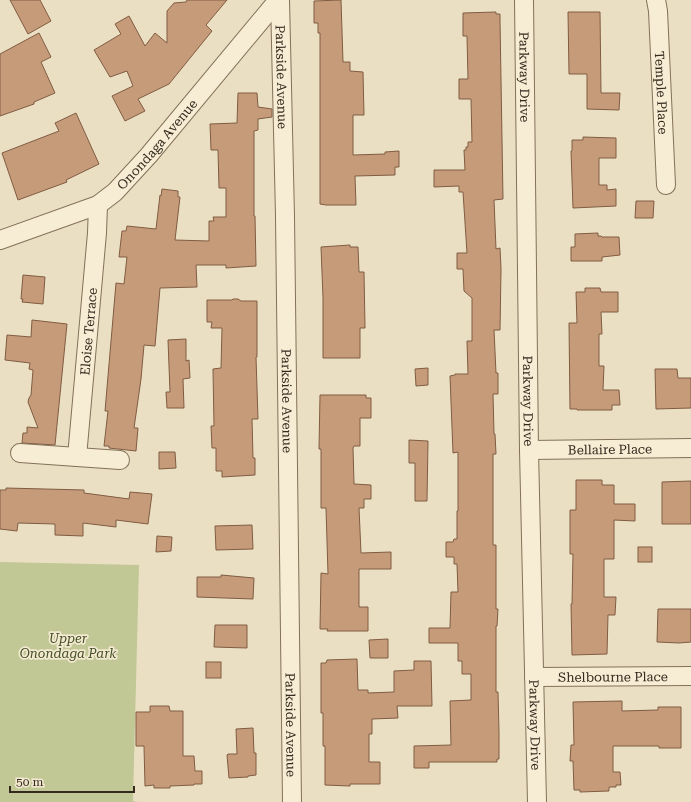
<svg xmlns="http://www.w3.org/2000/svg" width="691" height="802" viewBox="0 0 691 802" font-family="'Roboto Serif',serif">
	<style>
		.green { fill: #c1c896 }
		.building { fill: #c69b7a; stroke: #805c42 }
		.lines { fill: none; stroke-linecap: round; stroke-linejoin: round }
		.street-casing { stroke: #83715a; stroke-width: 20 }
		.street { stroke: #f6edd4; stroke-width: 18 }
		.labels { text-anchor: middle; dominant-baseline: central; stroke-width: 3.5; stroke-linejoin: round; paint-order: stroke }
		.street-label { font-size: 13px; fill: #34291d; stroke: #f3e9d1 }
		.park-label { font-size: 13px; font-style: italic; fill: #434f25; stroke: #f3e9d1 }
	</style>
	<rect width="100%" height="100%" fill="#eadfc2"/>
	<path class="green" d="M0 562 139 565 133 801 138 802H0Z"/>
	<g class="building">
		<path d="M10 0H40L51 21 28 34Z"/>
		<path d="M187 0H227L206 25 212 31 169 84 138 99 145 111 125 121 112 96 133 86 127 71 110 77 94 50 121 34 115 24 129 16 145 46 155 33 167 43V11L174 3 186 2Z"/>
		<path d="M341 0 343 62H350V71L363 72 364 115H353V155L385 154V152L399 151V167H395V175L355 176 356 205H326L320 204V33H318V23H314V1Z"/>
		<path d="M496 12V14H500V20L503 199 494 200 496 249 500 248 501 269 500 330H494L496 373H498V394H493L494 434H495L496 454H493V545H496V609H498L497 626H496V692H498L499 732V759H497V762H429V768H414V746L451 745 450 701 471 700V674H462V661H458V643H429V628H450L451 592H458L457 564H454V557H446V542H453L454 539H457V511H458V452L453 453 450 376 455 375V374H468L467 341H472V298L464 291 463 269H457V253H467L463 192H459V186L434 187V170H465L464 150H466V147H468V142H472L471 99H459V79H468L467 36H463V13Z"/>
		<path d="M568 12H600L601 93H620L619 110 587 109V74H569Z"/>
		<path d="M39 33 51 57 41 62 55 93 34 102V104L0 116V54Z"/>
		<path d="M238 93H257L258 107 272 109V117L258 119V130L254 131V216H255L256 266 226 268V265H196L197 287 160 288 155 346 144 345 141 379 134 428H138L136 451 109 448V446H104L108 411H105L116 283 124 284 127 257H119L122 231H126L127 226 156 229 160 195 161 196 162 189 178 191V197H180L175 240 209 241V221H214L213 217H226V188H219L218 150H211L210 124 237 123Z"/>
		<path d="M76 113 99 164 66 180 67 182 18 200 2 153 59 131 55 123Z"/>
		<path d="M583 137 616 138V158H599V185H607V190L616 189V206L573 208 571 151H572V140H583Z"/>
		<path d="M636 201H654L653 218H635Z"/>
		<path d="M598 233V236H601L602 237H619L620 255 602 257V261H571V247H575V234Z"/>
		<path d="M350 245V247H358L359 272H364L365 328H360V358H323V298L321 247Z"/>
		<path d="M23 275 45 277 43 304 22 302 23 299H21Z"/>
		<path d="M585 288H600L601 292H618V312H601L602 334H599V366H604L603 390H619L620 405H612V410H577V409H570L569 323H577L576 292H585Z"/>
		<path d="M233 299H238L241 301H257V357H256L258 419H252L253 458H255V475L222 477V471H216V448H212L211 426H214L213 369 221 368 222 328H211L212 322H207V300H232Z"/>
		<path d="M32 320 67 324 55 445 22 443 23 433H27V427L38 428 28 402 29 398 31 395 33 370 29 369 30 363 5 360 7 335 31 337Z"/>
		<path d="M186 339V361L189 360 190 378 183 379 184 408H167L166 392H170L168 340Z"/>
		<path d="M428 368V385L416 386 415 369Z"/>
		<path d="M655 369H677L678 378H691V408L656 409Z"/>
		<path d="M320 395H366V398H371V418H360V446H354L353 448 354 484 371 485V499H364V508H359L361 553 391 552V569H359V607H368V631H327L328 629H320L321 573 328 574 326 508H321V449H319Z"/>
		<path d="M409 440 428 441 427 501H415V463H409Z"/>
		<path d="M159 452H175L176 468 159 469Z"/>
		<path d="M576 480H602V485H614V504H635V521L614 520V559H604V597H616L615 615H608L607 654 572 655 571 604H572L573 554H570V510H576Z"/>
		<path d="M691 481V524H662V482Z"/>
		<path d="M6 488 84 490V493L129 499 130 492 152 494 148 524 116 520V527L83 523V536L55 535V524L18 523 17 531 0 529V490H6Z"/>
		<path d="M252 525 253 549 216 550 215 526Z"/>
		<path d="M157 536 172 537 171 551 156 552Z"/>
		<rect x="638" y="547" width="14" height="15"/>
		<path d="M221 575 254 578 253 599 197 597V577H221Z"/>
		<path d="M658 609H691V642L679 643 657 642Z"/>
		<path d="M215 625H247V648L214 647Z"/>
		<path d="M388 639V658H370L369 640Z"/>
		<path d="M357 659 358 690H368V693L394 692V671L414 670V661H431L432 706H397L398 718 372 719V734H369V762H380V784H350V786L325 785V746H323V713H321V663H326L327 660Z"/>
		<rect x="206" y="662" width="15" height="16"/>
		<path d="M622 701V711L658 710V707H681V748H659V746H613V772H620L621 785H616V787H609V791L580 792V790H574L573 761H570L571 745H574L573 702Z"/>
		<path d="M150 706H169L170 711H183V756H194L195 771H202V784H194V785L170 786V788H154V785L145 786 144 746H136V712H150Z"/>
		<path d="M253 728 254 753H256V775L248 776V777L229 778 227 755 228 754H237L236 729Z"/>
	</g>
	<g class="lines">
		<defs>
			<g id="street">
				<path id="s1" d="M280 0 285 216 292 802"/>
				<path id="s2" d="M524 0 529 450 537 802"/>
				<path id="s3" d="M656 0 658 11 666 185"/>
				<path id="s4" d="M0 240 98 205 115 192 149 155 278 0"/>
				<path id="s5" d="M529 450 691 448"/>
				<path d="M20 453 120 460"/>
				<path id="s6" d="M77 457 97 233 98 205"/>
				<path id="s7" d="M534 677 691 676"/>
			</g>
		</defs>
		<use href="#street" class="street-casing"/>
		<use href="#street" class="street"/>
	</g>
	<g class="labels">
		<g class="street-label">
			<text stroke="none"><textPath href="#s1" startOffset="77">Parkside Avenue</textPath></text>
			<text stroke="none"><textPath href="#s2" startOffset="77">Parkway Drive</textPath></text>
			<text stroke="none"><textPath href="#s3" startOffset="93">Temple Place</textPath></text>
			<text stroke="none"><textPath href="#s4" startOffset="189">Onondaga Avenue</textPath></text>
			<text stroke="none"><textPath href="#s6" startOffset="126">Eloise Terrace</textPath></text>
			<text stroke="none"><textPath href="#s1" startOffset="401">Parkside Avenue</textPath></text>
			<text stroke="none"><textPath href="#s2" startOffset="401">Parkway Drive</textPath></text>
			<text stroke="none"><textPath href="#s5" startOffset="81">Bellaire Place</textPath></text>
			<text stroke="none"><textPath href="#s7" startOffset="79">Shelbourne Place</textPath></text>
			<text stroke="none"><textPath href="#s1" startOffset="725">Parkside Avenue</textPath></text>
			<text stroke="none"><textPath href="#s2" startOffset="725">Parkway Drive</textPath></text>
		</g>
		<g class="park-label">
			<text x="68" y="638">Upper<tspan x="68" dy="15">Onondaga Park</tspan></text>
		</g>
	</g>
	<path d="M10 786v6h124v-6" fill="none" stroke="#34291d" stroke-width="2"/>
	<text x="16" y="786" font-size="12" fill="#34291d" stroke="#f3e9d1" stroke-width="3" paint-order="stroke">50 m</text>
</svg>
